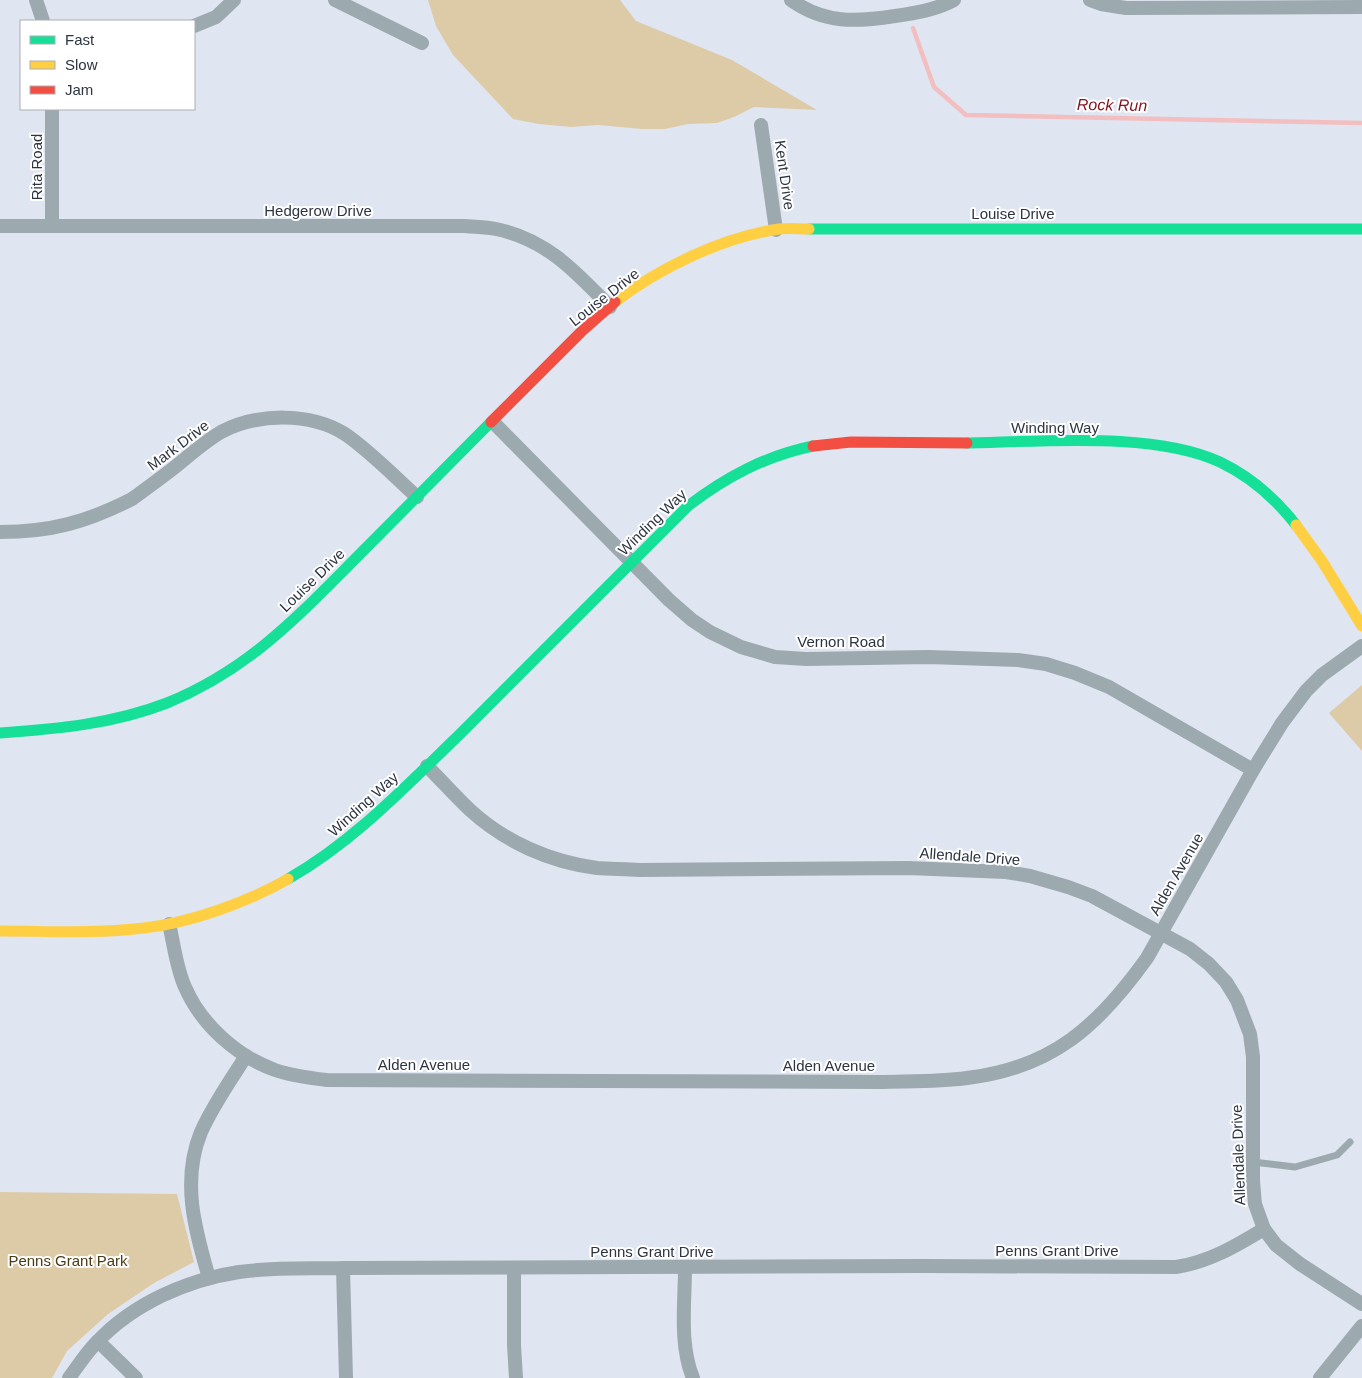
<svg xmlns="http://www.w3.org/2000/svg" width="1362" height="1378" viewBox="0 0 1362 1378" font-family="Arial,sans-serif">
	<style>
		.green { fill: #ddcba8 }
		.lines { fill: none; stroke-linecap: round; stroke-linejoin: round }
		.stream { stroke: #f3bebf; stroke-width: 4.5 }
		.lane { stroke: #9ca9ae; stroke-width: 7 }
		.street { stroke: #9ca9ae; stroke-width: 14 }
		.fast { stroke: #16e098; stroke-width: 11 }
		.slow { stroke: #ffcf43; stroke-width: 11 }
		.jam { stroke: #f24e42; stroke-width: 11 }
		.labels { text-anchor: middle; dominant-baseline: central; stroke-width: 4; stroke-linejoin: round; paint-order: stroke }
		.street-label { font-size: 15px; fill: #2d3442; stroke: #fff }
		.park-label { font-size: 15px; fill: #4c3a15; stroke: #fff }
		.water-label { font-size: 16px; font-style: italic; fill: #84131f; stroke: #fff }
	</style>
	<rect width="100%" height="100%" fill="#dfe5f1"/>
	<g class="green">
		<path d="M428 0H620L636 21 732 60 817 110 754 107 734 117 717 123 688 124 665 129H642L598 125 571 127 539 124 513 119 453 55 436 26Z"/>
		<path d="M1362 685V751L1329 713Z"/>
		<path d="M0 1192 177 1194 194 1262 154 1283 108 1314 67 1351 52 1378H0Z"/>
	</g>
	<g class="lines">
		<path class="stream" d="M913 28 934 87 966 115 1362 123"/>
		<path class="lane" d="M1253 1162 1295 1167 1337 1155 1350 1142"/>
		<g class="street">
			<path d="M36 0 43 21"/>
			<path d="M335 0 422 43"/>
			<path d="M791 0C825 24 856 22 895 16 916 13 935 10 954 0"/>
			<path d="M1090 0 1101 4 1126 8 1362 7"/>
			<path d="M194 26 216 17 234 0"/>
			<path d="M52 109V225"/>
			<path d="M761 125 776 230"/>
			<path d="M0 226H465C475 227 486 227 496 229 546 239 576 272 610 307"/>
			<path d="M493 422 669 600 692 620 710 632 741 647 775 657 806 659 929 657 1018 660 1046 664 1075 673 1109 687 1253 770"/>
			<path d="M0 532C51 532 87 522 132 499 147 488 161 478 175 467 190 455 204 442 221 432 257 413 310 412 345 434 371 452 394 476 417 497"/>
			<path d="M427 766C441 780 455 796 470 810 505 842 550 862 597 868 611 869 625 869 639 870L908 868 1006 872 1030 876 1068 887 1092 896 1190 949 1209 964 1226 982 1237 1000 1250 1034 1253 1057V1181L1255 1204 1264 1229 1276 1245 1300 1264 1362 1304"/>
			<path d="M169 924C174 944 176 967 185 987 201 1024 236 1056 275 1070 292 1076 309 1078 327 1080L879 1082C909 1081 938 1082 967 1078 1053 1068 1099 1025 1147 958L1253 770 1282 723 1306 691 1322 675 1362 646"/>
			<path d="M685 1267C685 1303 679 1344 693 1378"/>
			<path d="M343 1268 346 1378"/>
			<path d="M514 1268V1345L516 1378"/>
			<path d="M209 1278C195 1229 181 1181 201 1132 213 1105 230 1081 246 1056"/>
			<path d="M98 1341 136 1378"/>
			<path d="M69 1378C78 1366 86 1353 97 1342 134 1303 187 1280 239 1272 273 1267 308 1269 343 1268L923 1266 1176 1267C1209 1262 1236 1246 1264 1229"/>
			<path d="M1320 1378 1362 1326"/>
		</g>
		<g class="fast">
			<path d="M809 229H1362"/>
			<path d="M967 443C1041 442 1153 431 1220 462 1249 476 1276 499 1296 525"/>
			<path d="M0 733C57 729 113 724 167 703 250 669 298 616 360 554 404 510 447 466 491 422"/>
			<path d="M288 879C353 842 404 788 458 736 535 660 611 583 688 506 726 477 765 456 813 446"/>
		</g>
		<g class="slow">
			<path d="M615 302C659 268 723 237 779 229 789 228 799 229 809 229"/>
			<path d="M1296 525 1322 561 1362 626"/>
			<path d="M0 931C48 931 96 934 144 928 190 923 248 902 288 879"/>
		</g>
		<g class="jam">
			<path d="M491 422 581 332 615 302"/>
			<path d="M813 446 851 442 967 443"/>
		</g>
	</g>
	<g class="labels">
		<g class="street-label">
			<text transform="translate(36 167) rotate(-90)">Rita Road</text>
			<text transform="translate(785 175) rotate(82)">Kent Drive</text>
			<text x="318" y="210">Hedgerow Drive</text>
			<text x="1013" y="213">Louise Drive</text>
			<text transform="translate(604 297) rotate(-38)">Louise Drive</text>
			<text x="1055" y="427">Winding Way</text>
			<text transform="translate(178 445) rotate(-37)">Mark Drive</text>
			<text transform="translate(652 522) rotate(-44)">Winding Way</text>
			<text transform="translate(312 580) rotate(-44)">Louise Drive</text>
			<text x="841" y="641">Vernon Road</text>
			<text transform="translate(363 804) rotate(-42)">Winding Way</text>
			<text transform="translate(970 856) rotate(4)">Allendale Drive</text>
			<text transform="translate(1176 874) rotate(-60)">Alden Avenue</text>
			<text x="424" y="1064">Alden Avenue</text>
			<text x="829" y="1065">Alden Avenue</text>
			<text transform="translate(1238 1155) rotate(-92)">Allendale Drive</text>
			<text x="1057" y="1250">Penns Grant Drive</text>
			<text x="652" y="1251">Penns Grant Drive</text>
		</g>
		<g class="park-label">
			<text x="68" y="1260">Penns Grant Park</text>
		</g>
		<g class="water-label">
			<text transform="translate(1112 105) rotate(1)">Rock Run</text>
		</g>
	</g>
	<rect x="20" y="20" width="175" height="90" fill="#ffffff" stroke="#abaeb3"/>
	<rect x="30" y="36" width="25" height="8" fill="#16e098" stroke="#abaeb3"/>
	<text x="65" y="45" font-size="15" fill="#2d3442">Fast</text>
	<rect x="30" y="61" width="25" height="8" fill="#ffcf43" stroke="#abaeb3"/>
	<text x="65" y="70" font-size="15" fill="#2d3442">Slow</text>
	<rect x="30" y="86" width="25" height="8" fill="#f24e42" stroke="#abaeb3"/>
	<text x="65" y="95" font-size="15" fill="#2d3442">Jam</text>
</svg>
